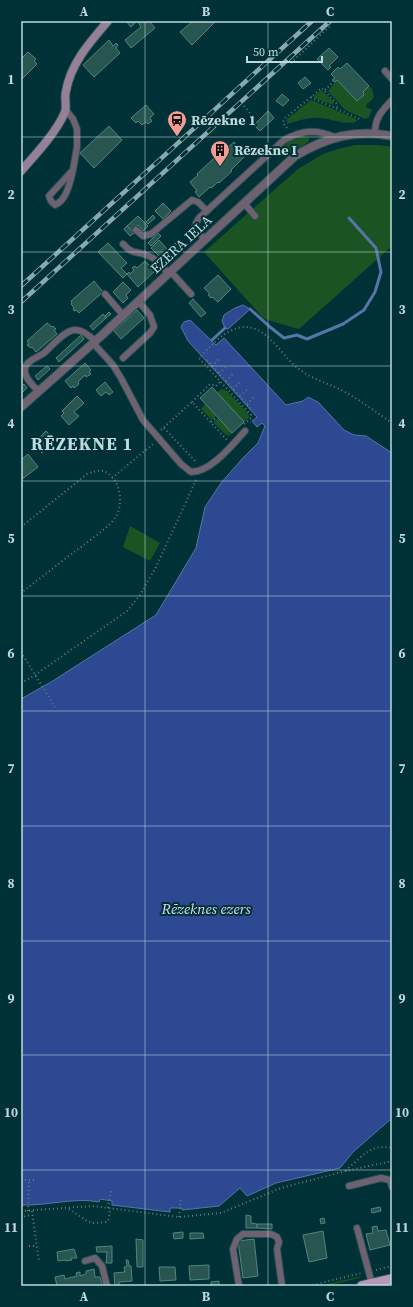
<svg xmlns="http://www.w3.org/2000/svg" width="413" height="1307" viewBox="0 0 413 1307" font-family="'Source Serif 4',serif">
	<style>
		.green { fill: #1b5422 }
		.water { fill: #2c4992; stroke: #5874a8 }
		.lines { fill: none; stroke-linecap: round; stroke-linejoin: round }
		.stream { stroke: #5874a8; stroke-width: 3 }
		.building { fill: #295550; stroke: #4e8780 }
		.lane-casing { stroke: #224f54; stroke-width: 8 }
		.street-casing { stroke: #224f54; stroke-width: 10 }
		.secondary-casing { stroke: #224f54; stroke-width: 10 }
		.primary-casing { stroke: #224f54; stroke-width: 12 }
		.path { stroke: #567e82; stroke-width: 2; stroke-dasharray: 1 3; stroke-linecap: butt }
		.lane { stroke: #6f6270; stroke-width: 6 }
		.street { stroke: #6f6270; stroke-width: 8 }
		.secondary { stroke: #968097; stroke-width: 8 }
		.primary { stroke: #b498b5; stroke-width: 10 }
		.rail-casing { stroke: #88aaae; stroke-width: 4.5 }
		.rail { stroke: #003136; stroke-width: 3; stroke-dasharray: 9; stroke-linecap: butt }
		.grid { fill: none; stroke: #bedadd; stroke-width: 1; stroke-opacity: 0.55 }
		.labels { text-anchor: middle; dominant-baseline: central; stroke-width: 4; stroke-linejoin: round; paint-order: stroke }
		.poi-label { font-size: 14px; font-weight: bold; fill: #bedadd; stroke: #003136; text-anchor: start }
		.street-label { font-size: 14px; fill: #bedadd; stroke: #003136 }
		.water-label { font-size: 15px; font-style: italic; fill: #d2dcf1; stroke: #003136 }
		.district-label { font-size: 18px; font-weight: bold; letter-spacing: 1px; fill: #bedadd; stroke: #003136 }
		.neatline { fill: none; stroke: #bedadd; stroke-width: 1.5 }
		.grid-label { font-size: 13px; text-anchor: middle; font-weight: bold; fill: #bedadd }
	</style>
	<rect width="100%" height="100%" fill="#003136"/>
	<g class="green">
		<path d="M337 80 358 101 364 95 363 92 369 86 372 89 374 97 369 103 368 102 366 107 372 110 369 117 365 119 345 110 328 91Z"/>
		<path d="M321 90 334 102 333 105 314 98V96Z"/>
		<path d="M311 100 354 118 357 120 356 122C345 125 332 119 321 118 308 117 299 121 287 124V119Z"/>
		<path d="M301 137 309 138V141L286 158 279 150 288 142Z"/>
		<path d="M355 145H379L392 147V246L299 329 264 319 204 252 298 169 323 154 338 149Z"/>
		<path d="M221 389 226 390 248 413 249 418 244 422 217 393Z"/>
		<path d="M205 404 216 416 212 420 201 409Z"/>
		<path d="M218 418 232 433 229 436 225 434 214 423V422Z"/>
		<path d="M130 526 160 543 150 561 123 547Z"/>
		<path d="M362 1276 359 1278 326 1286H318Z"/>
	</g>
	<g class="water">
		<path d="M243 305 250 309 248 311 228 329 225 328 222 321 224 315 235 308Z"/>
		<path d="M190 320 216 345 224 338 286 405 303 401 308 397 318 402 344 430 354 435 366 436 392 453V1118L353 1152 340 1168 276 1183 247 1196 240 1188 219 1206 182 1210V1208H170V1212L112 1205V1201L100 1199 99 1202C75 1197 47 1206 21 1205V699L51 682 156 615 196 548 205 507 221 483 242 459 258 443 265 426 262 423 257 427 252 421 257 417 188 341 181 327 184 322Z"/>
	</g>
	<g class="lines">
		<g class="stream">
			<path d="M250 309 270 327 284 338 297 335 307 339 343 324 364 310 375 292 381 272 376 248 349 218"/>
			<path d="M212 340 225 328"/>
		</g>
	</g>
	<g class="building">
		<path d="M126 21H137L131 27Z"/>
		<path d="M139 21H149L155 28 131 48 125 40 141 27 138 22Z"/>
		<path d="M193 21H216L192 45 180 32Z"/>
		<path d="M109 40 113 46 116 43 118 45 116 48 120 53 94 77 83 65Z"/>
		<path d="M329 48 338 57 329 66 331 67 328 70 317 59Z"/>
		<path d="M28 52 36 59 34 61 37 64 21 80V59Z"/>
		<path d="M347 63 369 86 363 92 364 95 357 101 337 80 335 82 332 80 335 78 331 74 338 67 340 69Z"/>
		<path d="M305 77 311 83 303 89 298 83Z"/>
		<path d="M282 94 289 100 283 106 276 101Z"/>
		<path d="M146 105 154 114 150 118 152 121 148 124 146 122 142 125 138 121 136 123 131 118Z"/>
		<path d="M268 111 274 118 260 131 254 125Z"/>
		<path d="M109 126 122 140 94 168 80 153Z"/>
		<path d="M234 142 237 146 239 144 244 150 243 152 246 155 231 170 232 171 219 183 218 182 211 188 210 187 199 197 195 192 197 191 190 182 198 175 197 174 225 148 226 149Z"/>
		<path d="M163 203 171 211 163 219 155 211Z"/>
		<path d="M153 215 155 218 148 224 146 222Z"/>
		<path d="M138 216 148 226 143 231 138 225 132 231 127 226Z"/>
		<path d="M127 226 134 233 130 236 124 229Z"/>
		<path d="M158 233 161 236 151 246 148 243Z"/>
		<path d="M159 240 168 250 178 241 183 247 166 263 151 248Z"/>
		<path d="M108 243 127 263 121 268 127 274 129 272 130 274 134 270 132 268 135 266 137 268 145 261 153 269 155 267 157 269 138 287 127 274 123 278 98 252Z"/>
		<path d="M218 275 231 289 218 302 212 297 211 298 208 295 210 294 204 288Z"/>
		<path d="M94 281 103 292 79 313 76 310 74 311 73 309 74 308 71 304 72 303 71 301Z"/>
		<path d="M123 282 131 290 126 295 128 298 123 303 113 292Z"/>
		<path d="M193 299 206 313 201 317 189 303Z"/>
		<path d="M137 310 144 318 121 339 114 331Z"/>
		<path d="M109 312 111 314 106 318 105 316Z"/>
		<path d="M103 314 106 318 93 330 90 326Z"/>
		<path d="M47 323 52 327 53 326 56 329 54 330 57 334 36 352 32 347 31 348 27 345 29 344 27 341Z"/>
		<path d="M81 335 84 339 59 362 56 358Z"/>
		<path d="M85 363 91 370 89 372 91 374 86 377 85 375 78 382 79 384 74 388 73 386 71 388 65 381Z"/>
		<path d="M47 366 50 369 38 380 35 376Z"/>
		<path d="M105 382 113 392 109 395 106 392 101 396 96 390Z"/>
		<path d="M24 384 27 388 21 394V387Z"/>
		<path d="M212 387 244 422 232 433 200 398Z"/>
		<path d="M77 396 84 403 74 412 79 416 69 425 61 416 64 413 62 411Z"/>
		<path d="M46 431 55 440 42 453 33 444Z"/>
		<path d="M28 454 38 467 21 480V460Z"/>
		<path d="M380 1207 381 1211 372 1213 371 1209Z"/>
		<path d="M246 1215 251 1216V1223L257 1224V1228H246Z"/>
		<path d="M324 1218 325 1223 321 1224 320 1219Z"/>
		<path d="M257 1224H272V1229L257 1228Z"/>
		<path d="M377 1226 378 1231 386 1230 390 1245 370 1250 366 1234 373 1233 372 1227Z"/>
		<path d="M323 1231 327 1258 309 1262 303 1235Z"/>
		<path d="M183 1232V1238L174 1239 173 1233Z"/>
		<path d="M190 1233H203L204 1238 190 1239Z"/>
		<path d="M136 1239 143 1240V1267H137Z"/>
		<path d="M254 1239 258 1276 243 1278 238 1241Z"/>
		<path d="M112 1246V1263H106L107 1252H97L96 1247Z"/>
		<path d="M74 1249 77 1258H71L72 1260 66 1261V1260L58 1261 57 1252Z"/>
		<path d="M126 1260H128L129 1266H131L132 1281 119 1282V1285L115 1286 114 1273 125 1272 124 1267H126L127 1265Z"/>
		<path d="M209 1265V1279L190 1280 189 1266Z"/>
		<path d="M159 1267H175L176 1280 160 1281Z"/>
		<path d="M94 1269 95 1277H100L102 1284 101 1286H57L55 1277 64 1275 65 1279 77 1276 76 1273 80 1272V1276L86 1274V1271Z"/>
		<path d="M219 1281V1286H211V1282Z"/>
	</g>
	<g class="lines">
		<defs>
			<g id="lane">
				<path d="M385 71 392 79"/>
				<path d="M66 110 73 119 77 129V147L73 170 49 196 51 201 55 205C67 200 70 182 73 170"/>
				<path d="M375 133C375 117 382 111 392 100"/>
				<path d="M244 203 255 216"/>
				<path d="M136 230 143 236 151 234 192 200 198 202 207 211"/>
				<path d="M204 239 195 227 196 223 199 218 284 140C303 130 316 129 335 137"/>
				<path d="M123 244C134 256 137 250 149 256 157 259 162 267 168 273"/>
				<path d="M170 271 191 294"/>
				<path d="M105 294 123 315"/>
				<path d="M93 343 113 365 121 378 143 420 181 464 191 472C211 472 232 445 245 431"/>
				<path d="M123 358 150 333 154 327 150 315 138 301"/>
				<path d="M38 391C33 385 23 377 25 368 27 360 39 357 44 353 52 346 64 331 74 330 81 329 90 336 95 341"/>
				<path d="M349 1186 381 1178 390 1180 392 1187"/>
				<path d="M357 1228 372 1284"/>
				<path d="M85 1261 95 1258 102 1266 107 1286"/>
				<path d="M239 1286 233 1249 237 1239 243 1234H271L277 1237 279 1242 277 1249 282 1286"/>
			</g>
			<path id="street" d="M21 407 101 336 295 156C327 137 354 129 392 136"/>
			<path id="secondary" d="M21 171C36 154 56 133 65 112 67 106 64 98 66 91 71 63 90 42 108 21"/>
			<path id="primary" d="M362 1286 392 1279"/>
		</defs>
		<use href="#lane" class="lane-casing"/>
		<use href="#street" class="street-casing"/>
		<use href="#secondary" class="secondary-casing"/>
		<use href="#primary" class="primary-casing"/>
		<g class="path">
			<path d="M291 63 331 25 328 21"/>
			<path d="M325 90 334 81"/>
			<path d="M311 97 314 99 362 120"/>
			<path d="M244 106 257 121"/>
			<path d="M287 128 283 123 284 119 322 88 337 104V108"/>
			<path d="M207 360 252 410"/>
			<path d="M212 366 219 359"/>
			<path d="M219 373 226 367"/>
			<path d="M226 381 233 374"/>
			<path d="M233 389 240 382"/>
			<path d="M240 396 248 389"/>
			<path d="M192 402 210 384 216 386 221 381"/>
			<path d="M247 404 254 397"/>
			<path d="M211 422 217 417"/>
			<path d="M244 424 251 418V415L199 358C212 345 226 327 246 327 267 328 279 351 293 364 307 378 326 382 343 391 360 400 376 412 392 423"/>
			<path d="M164 428 197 463"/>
			<path d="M161 430 192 402 227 440"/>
			<path d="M112 478 153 444"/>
			<path d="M21 527 87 474C99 470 103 468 112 477 121 486 123 507 115 518 109 527 94 537 85 544 63 560 42 577 21 593"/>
			<path d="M21 652 55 707"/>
			<path d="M21 683 35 675 127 611 140 595 156 567 197 478"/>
			<path d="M346 1171 348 1168C365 1155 369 1144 392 1148"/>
			<path d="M21 1180H36"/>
			<path d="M108 1208 111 1190"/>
			<path d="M69 1209 87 1221 94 1223 106 1222 109 1219 110 1208"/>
			<path d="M21 1211 92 1206 179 1217 221 1213 281 1188 346 1171 392 1161"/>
			<path d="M28 1211 29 1180"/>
			<path d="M32 1211 39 1262"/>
			<path d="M179 1217 181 1198"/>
			<path d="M21 1219 25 1216 32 1215"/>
			<path d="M29 1246H36"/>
			<path d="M376 1270 392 1266"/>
			<path d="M309 1286 362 1273"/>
		</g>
		<use href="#lane" class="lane"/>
		<use href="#street" class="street"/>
		<use href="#secondary" class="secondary"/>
		<use href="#primary" class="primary"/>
		<defs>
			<g id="rail">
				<path d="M21 286 312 21"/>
				<path d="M21 302 330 21"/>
			</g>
		</defs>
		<use href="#rail" class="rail-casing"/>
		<use href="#rail" class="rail"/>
	</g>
	<path class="grid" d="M145 21V1286M268 21V1286M21 137H392M21 252H392M21 366H392M21 481H392M21 596H392M21 711H392M21 826H392M21 941H392M21 1055H392M21 1170H392"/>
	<defs>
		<symbol id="station-pin" viewBox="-11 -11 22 30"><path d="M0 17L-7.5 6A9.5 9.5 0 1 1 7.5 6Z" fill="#f59c94" stroke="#003136"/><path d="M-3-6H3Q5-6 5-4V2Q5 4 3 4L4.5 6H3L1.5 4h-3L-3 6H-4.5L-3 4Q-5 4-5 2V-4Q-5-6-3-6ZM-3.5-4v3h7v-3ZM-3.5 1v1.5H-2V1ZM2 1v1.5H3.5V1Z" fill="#111"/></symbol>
		<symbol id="building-pin" viewBox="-11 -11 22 30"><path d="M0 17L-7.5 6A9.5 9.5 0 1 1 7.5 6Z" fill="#f59c94" stroke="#003136"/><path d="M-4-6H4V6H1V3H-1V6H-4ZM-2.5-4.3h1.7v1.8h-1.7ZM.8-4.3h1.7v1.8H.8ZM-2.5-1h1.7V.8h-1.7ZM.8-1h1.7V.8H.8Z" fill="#111"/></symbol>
	</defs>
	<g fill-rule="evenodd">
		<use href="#station-pin" x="166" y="109" width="22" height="30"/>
		<use href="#building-pin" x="209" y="139" width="22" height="30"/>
	</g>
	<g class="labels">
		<g class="poi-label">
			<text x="191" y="120">Rēzekne 1</text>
			<text x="234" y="150">Rēzekne I</text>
		</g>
		<g class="street-label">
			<text transform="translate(181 244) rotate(-43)">EZERA IELA</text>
		</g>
		<g class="water-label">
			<text x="206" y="908">Rēzeknes ezers</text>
		</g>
		<g class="district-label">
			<text x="82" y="443">RĒZEKNE 1</text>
		</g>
	</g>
	<rect width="413" height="1307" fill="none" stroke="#003136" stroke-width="44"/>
	<path d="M247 56v6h75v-6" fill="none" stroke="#bedadd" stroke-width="2"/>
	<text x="253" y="56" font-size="12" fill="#bedadd" stroke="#003136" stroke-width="3" paint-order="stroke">50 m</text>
	<rect x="22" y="22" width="369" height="1263" class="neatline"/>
	<g class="grid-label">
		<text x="84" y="16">A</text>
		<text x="206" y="16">B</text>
		<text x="330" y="16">C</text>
		<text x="11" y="84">1</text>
		<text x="402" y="84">1</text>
		<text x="11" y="199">2</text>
		<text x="402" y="199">2</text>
		<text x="11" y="314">3</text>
		<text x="402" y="314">3</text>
		<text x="11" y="428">4</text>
		<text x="402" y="428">4</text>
		<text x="11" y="543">5</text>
		<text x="402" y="543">5</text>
		<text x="11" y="658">6</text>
		<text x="402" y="658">6</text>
		<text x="11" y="773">7</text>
		<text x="402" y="773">7</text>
		<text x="11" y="888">8</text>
		<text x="402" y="888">8</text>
		<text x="11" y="1003">9</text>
		<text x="402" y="1003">9</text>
		<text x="11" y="1117">10</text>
		<text x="402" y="1117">10</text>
		<text x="11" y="1232">11</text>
		<text x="402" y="1232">11</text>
		<text x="84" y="1301">A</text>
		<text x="206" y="1301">B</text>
		<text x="330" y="1301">C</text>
	</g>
</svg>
